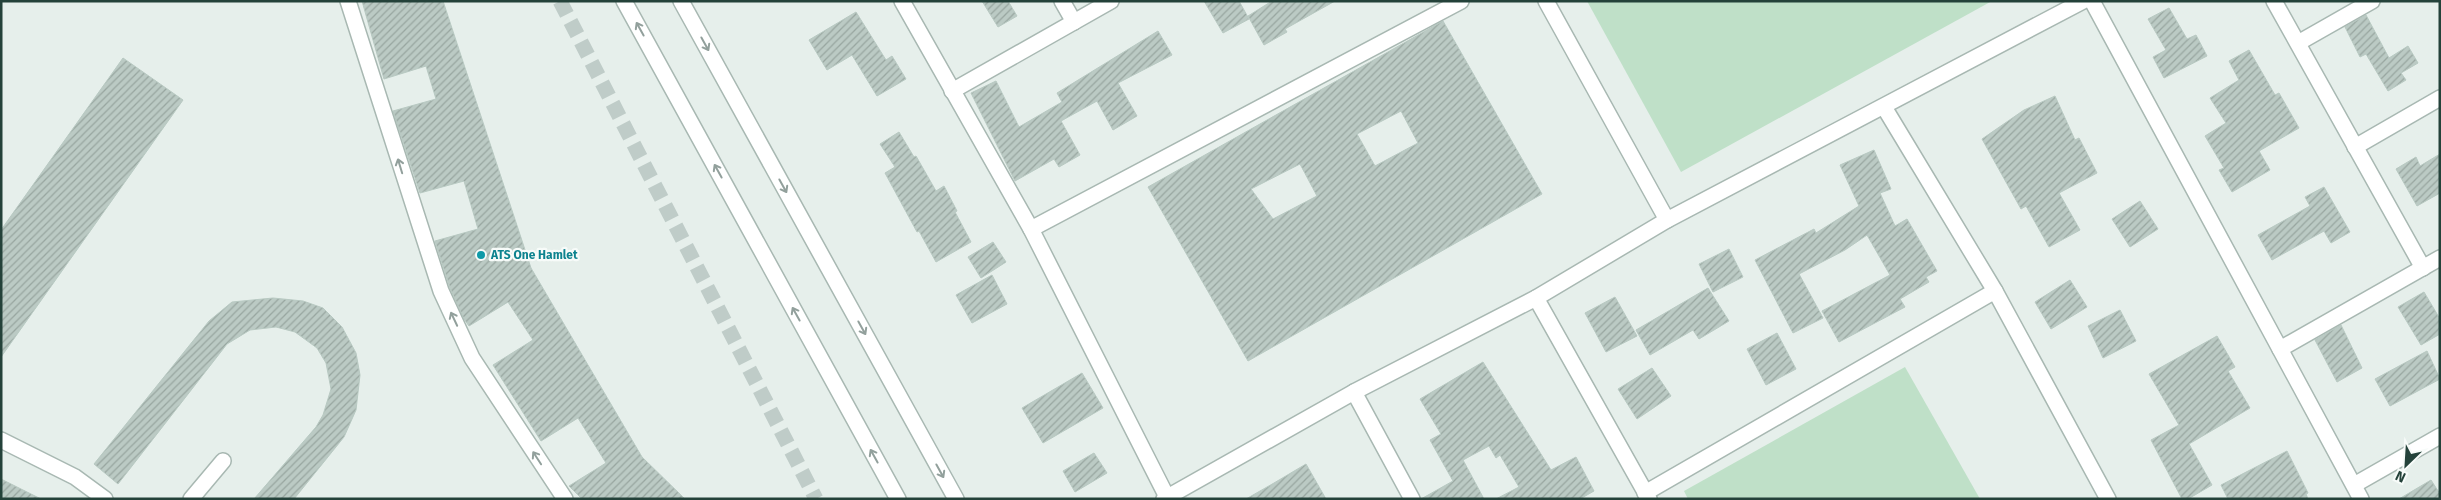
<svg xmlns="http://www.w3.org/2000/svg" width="2441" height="500" viewBox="0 0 2441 500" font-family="'Fira Sans',sans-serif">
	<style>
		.park { fill: #bfe0c8 }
		.building { fill: url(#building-hatch); stroke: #b8c9c2; fill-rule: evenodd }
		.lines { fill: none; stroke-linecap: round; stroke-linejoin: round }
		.minor-tunnel { stroke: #bfccc8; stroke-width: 15; stroke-dasharray: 15 8; stroke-linecap: butt }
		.minor-casing { stroke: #a8b8b2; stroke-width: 18 }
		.minor { stroke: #fff; stroke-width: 15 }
		.oneway { stroke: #92a09c }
		.culture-dot { fill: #0f9aa8; stroke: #f7fbf9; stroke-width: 2 }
		.labels { text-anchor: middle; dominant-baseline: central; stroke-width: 4.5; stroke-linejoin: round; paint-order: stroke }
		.culture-label { font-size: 12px; font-weight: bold; fill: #0d838f; stroke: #f7fbf9; text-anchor: start }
	</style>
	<defs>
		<pattern id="building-hatch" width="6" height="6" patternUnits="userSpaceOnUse" patternTransform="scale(1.25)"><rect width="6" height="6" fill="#bbcac4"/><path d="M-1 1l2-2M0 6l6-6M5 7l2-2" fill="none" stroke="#98a6a0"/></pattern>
	</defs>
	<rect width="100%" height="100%" fill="#e6efeb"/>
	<g class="park">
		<path d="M1587 1H1992L1681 172Z"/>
		<path d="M1905 367 1980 499H1688L1684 491Z"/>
	</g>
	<g class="building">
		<path d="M362 1H443L531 268 642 457 685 499H582L569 486 606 463 578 418 541 441 493 365 533 340 508 302 469 326 464 319 450 288 435 241 478 229 464 181 420 193 393 111 436 99 426 66 384 79Z"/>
		<path d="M982 1H1008L1017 16 998 27Z"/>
		<path d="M1204 1H1239L1249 19 1223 33Z"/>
		<path d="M1272 1H1335L1285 29 1287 32 1264 45 1248 16Z"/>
		<path d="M2169 8 2187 39 2196 35 2207 56 2164 78 2153 57 2166 50 2148 19Z"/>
		<path d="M856 12 886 60 892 56 906 79 877 96 852 55 827 70 809 40Z"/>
		<path d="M2366 15 2389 58 2408 46 2418 63 2401 73 2406 80 2388 91 2366 54 2360 57 2345 27Z"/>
		<path d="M1443 21 1542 194 1248 361 1148 187ZM1401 111 1418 143 1375 166 1357 134ZM1300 164 1317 196 1273 219 1251 189Z"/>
		<path d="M1158 31 1172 55 1118 83 1137 116 1113 130 1097 101 1061 121 1080 155 1059 167 1054 159 1015 181 971 93 996 81 1019 127 1062 102 1057 93Z"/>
		<path d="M2249 50 2275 95 2279 93 2299 128 2259 151 2270 170 2232 192 2219 170 2224 168 2205 136 2226 123 2210 98 2239 80 2229 61Z"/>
		<path d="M123 58 183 100 1 357V230Z"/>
		<path d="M2055 96 2075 140 2079 138 2097 173 2059 193 2080 230 2049 247 2026 206 2021 209 1982 139 2024 110Z"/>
		<path d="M899 132 914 157 916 156 936 191 944 186 957 211 955 212 971 242 936 262 919 231 917 232 885 173 895 167 880 144Z"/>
		<path d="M1874 150 1891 189 1880 193 1895 226 1907 219 1937 271 1926 277 1929 282 1900 299 1905 307 1839 342 1822 311 1890 275 1867 235 1845 250 1799 274 1823 318 1793 333 1755 260 1814 229 1816 233 1859 206 1840 165Z"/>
		<path d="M2440 154V193L2417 206 2396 169 2416 157 2420 166Z"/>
		<path d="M2324 187 2350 232 2331 243 2324 231 2272 260 2258 235 2310 206 2305 197Z"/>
		<path d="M2140 201 2158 229 2130 247 2112 219Z"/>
		<path d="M993 242 1006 262 981 278 968 257Z"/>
		<path d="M1729 249 1743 277 1713 292 1699 264Z"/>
		<path d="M992 275 1007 304 972 323 956 295Z"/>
		<path d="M2070 280 2087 307 2051 329 2035 302Z"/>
		<path d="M1708 288 1729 321 1699 339 1693 330 1650 355 1636 330Z"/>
		<path d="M2424 292 2440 319V334L2421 345 2398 307Z"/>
		<path d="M1615 297 1637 336 1606 352 1585 313Z"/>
		<path d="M273 298 303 301 323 308 342 327 356 353 360 375 356 410 344 437 294 499H254L316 427 323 415 331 389 326 363 317 348 295 332 276 327 250 330 227 344 118 484 94 464 209 321 232 302Z"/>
		<path d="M2120 310 2136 341 2103 358 2088 326Z"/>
		<path d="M2341 325 2362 368 2337 382 2315 340Z"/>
		<path d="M1777 333 1796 369 1766 385 1747 349Z"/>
		<path d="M2217 336 2235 367 2228 371 2250 408 2189 444 2212 485 2188 499H2182L2151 440 2179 425 2149 374Z"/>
		<path d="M2427 351 2440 379 2390 406 2375 379Z"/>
		<path d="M1483 362 1551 470 1576 457 1594 491 1580 499H1496L1519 487 1500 455 1496 458 1489 446 1463 460 1484 499H1421L1453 481 1430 440 1441 434 1420 399Z"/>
		<path d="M1652 368 1671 396 1637 419 1618 389Z"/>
		<path d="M1082 373 1103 408 1043 443 1022 408Z"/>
		<path d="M2287 451 2308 493 2306 494 2308 499H2228L2221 485Z"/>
		<path d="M1094 453 1107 473 1075 492 1063 471Z"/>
		<path d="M1306 464 1326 499H1246L1274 483Z"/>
		<path d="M1 479 41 499H1Z"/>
		<path d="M2431 480 2440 494V499H2399Z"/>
	</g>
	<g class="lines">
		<path class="minor-tunnel" d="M560 1 816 499"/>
		<defs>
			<g id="minor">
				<path d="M348 1 441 291 472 358 565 499"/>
				<path d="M624 1 898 499"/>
				<path d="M681 1 956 499"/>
				<path d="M902 1 1031 229 1168 499"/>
				<path d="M1062 1 1074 22"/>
				<path d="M1546 1 1667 220"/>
				<path d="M2092 1 2361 499"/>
				<path d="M2274 1 2423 268"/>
				<path d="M2298 43 2372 1"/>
				<path d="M952 91 1111 1"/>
				<path d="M1884 107 1995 291 2108 499"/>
				<path d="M2355 147 2440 98"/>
				<path d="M1031 229 1461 1"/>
				<path d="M1536 298 1649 499"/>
				<path d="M2280 349 2440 258"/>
				<path d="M1354 392 1412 499"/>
				<path d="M1 440 75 477 105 499"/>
				<path d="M2354 485 2440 436"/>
				<path d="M1645 493 1995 291"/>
				<path d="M191 499 223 461"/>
				<path d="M1164 499 1354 392 1536 298 1667 220 2083 1"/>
			</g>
		</defs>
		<use href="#minor" class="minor-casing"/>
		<use href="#minor" class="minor"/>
	</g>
	<defs><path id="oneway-shaft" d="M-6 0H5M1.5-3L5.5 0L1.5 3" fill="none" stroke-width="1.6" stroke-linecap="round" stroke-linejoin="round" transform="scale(1.25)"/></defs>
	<g class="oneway">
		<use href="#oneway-shaft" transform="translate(640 29) rotate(-119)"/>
		<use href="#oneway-shaft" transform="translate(705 44) rotate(61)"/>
		<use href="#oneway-shaft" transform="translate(400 166) rotate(-107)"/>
		<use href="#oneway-shaft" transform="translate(718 171) rotate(-119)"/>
		<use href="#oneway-shaft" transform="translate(783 186) rotate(61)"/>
		<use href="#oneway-shaft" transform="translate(796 314) rotate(-119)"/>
		<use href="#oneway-shaft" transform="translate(454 319) rotate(-115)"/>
		<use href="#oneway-shaft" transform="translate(862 328) rotate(61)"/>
		<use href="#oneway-shaft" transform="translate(874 456) rotate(-119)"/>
		<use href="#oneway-shaft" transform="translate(537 458) rotate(-123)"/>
		<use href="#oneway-shaft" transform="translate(940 471) rotate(61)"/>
	</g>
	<circle class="culture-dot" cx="481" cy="255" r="5"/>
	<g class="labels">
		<g class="culture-label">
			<text x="491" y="255">ATS One Hamlet</text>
		</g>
	</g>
	<rect width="2441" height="500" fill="none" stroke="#24423a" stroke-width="5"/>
	<g transform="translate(2406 465) rotate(205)" stroke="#f7fbf9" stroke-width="4" paint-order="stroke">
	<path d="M0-4L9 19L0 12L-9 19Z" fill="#24423a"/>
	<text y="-8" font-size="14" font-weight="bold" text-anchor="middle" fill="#24423a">N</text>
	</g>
</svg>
